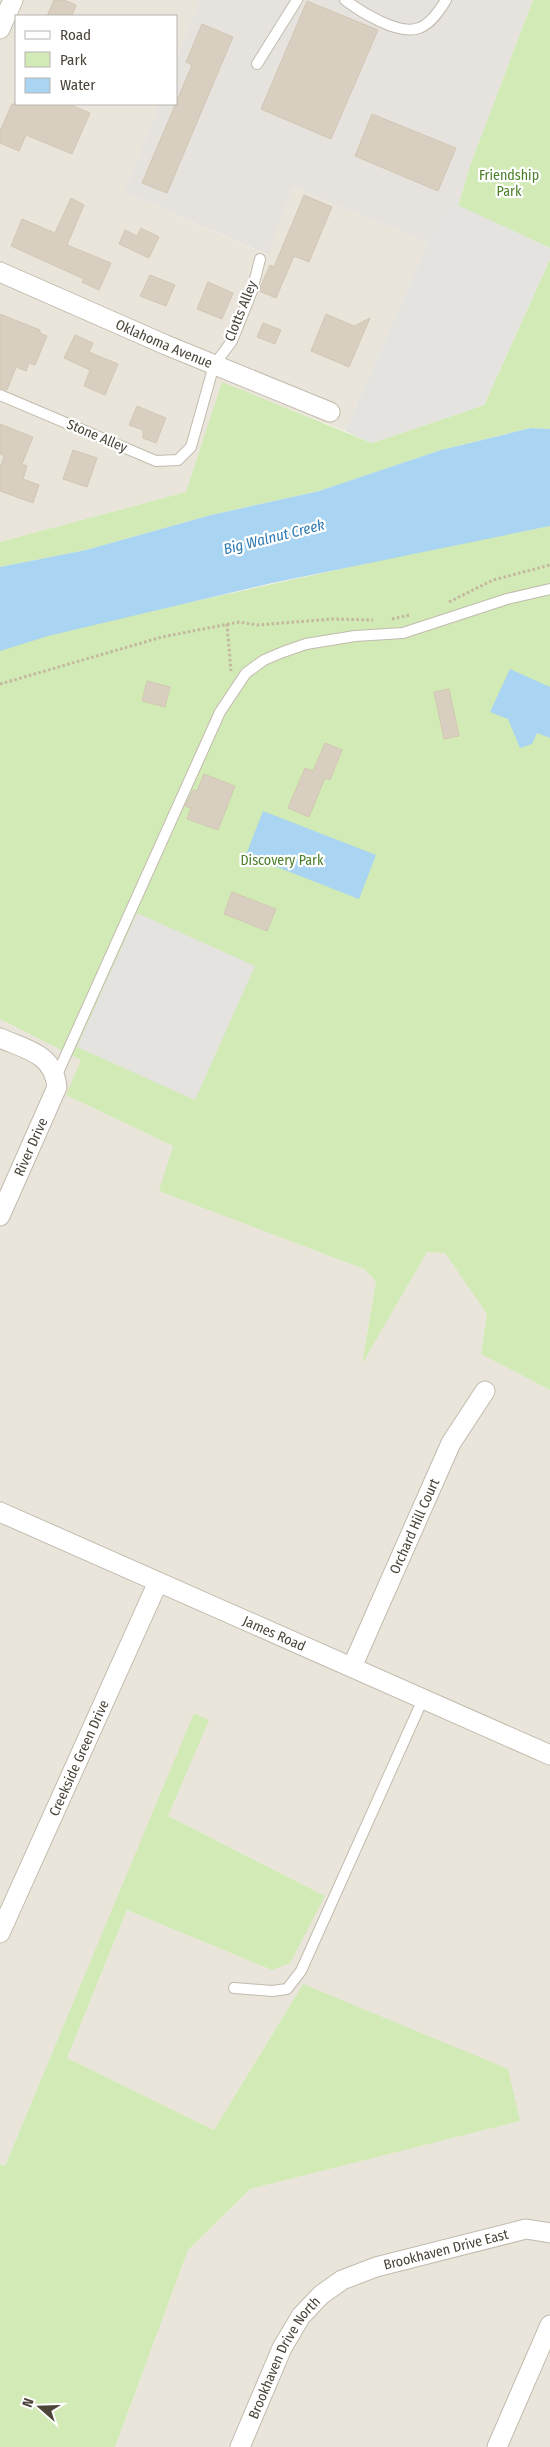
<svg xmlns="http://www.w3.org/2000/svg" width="550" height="2447" viewBox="0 0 550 2447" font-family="'Fira Sans Condensed',sans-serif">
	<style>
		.residential { fill: #eae5da }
		.industrial { fill: #e6e2dd }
		.green { fill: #d2eab5 }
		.parking { fill: #e5e3e0 }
		.water { fill: #a9d4f2 }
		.building { fill: #d8cfc1; stroke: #d3c7b4 }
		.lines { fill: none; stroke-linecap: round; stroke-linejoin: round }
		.lane-casing { stroke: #c2bbae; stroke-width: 12 }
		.street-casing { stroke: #c2bbae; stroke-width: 21 }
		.path { stroke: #c4b79f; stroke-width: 3; stroke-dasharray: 2.5 2.5; stroke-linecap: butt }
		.lane { stroke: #fff; stroke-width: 10 }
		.street { stroke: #fff; stroke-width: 19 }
		.labels { text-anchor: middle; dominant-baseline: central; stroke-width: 4.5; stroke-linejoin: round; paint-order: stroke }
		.park-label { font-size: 14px; fill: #4a7f2a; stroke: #fff }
		.street-label { font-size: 14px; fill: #4b4439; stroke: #fff }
		.water-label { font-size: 15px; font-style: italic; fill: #2e7ab2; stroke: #fff }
	</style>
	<rect width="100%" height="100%" fill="#f6f3ec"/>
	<g class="residential">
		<path d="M0 0H200L176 59V16H16V104H159L124 192 267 255 293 187 428 243 345 431 222 383 186 492 0 542Z"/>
		<path d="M0 1019 82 1060 66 1095 173 1146 160 1191 364 1269 376 1281 362 1363 427 1252 446 1253 487 1314 481 1354 550 1390V2447H115L188 2250 250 2189 519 2121 303 1984 214 2130 67 2058 127 1910 272 1970 325 1896 168 1816 208 1720 195 1713 5 2166 0 2164Z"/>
	</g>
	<path class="industrial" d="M200 0H533L471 163 458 206 447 200 428 243 293 187 268 255 124 192 159 104H176V59Z"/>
	<g class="green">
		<path d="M533 0H550V248L458 206 471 163Z"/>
		<path d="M550 259V429L531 428 441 450 319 491 211 515 86 550 0 567V542L186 492 222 382 372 443 484 405Z"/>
		<path d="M550 526V1390L481 1354 487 1314 445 1253 427 1252 362 1364 376 1281 364 1269 159 1191 173 1146 66 1095 81 1060 0 1019V644L427 550Z"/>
		<path d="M194 1713 209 1720 168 1816 325 1896 290 1963 272 1970 127 1910 67 2058 214 2130 303 1984 508 2069 520 2121 250 2189 188 2250 115 2447H0V2164L5 2166Z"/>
	</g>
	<g class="parking">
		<path d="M447 200 550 248V259L484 405 372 443 345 431Z"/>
		<path d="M137 913 255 966 195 1100 77 1047Z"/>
	</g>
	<g class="water">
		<path d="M531 428 550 429V526L272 583 48 636 0 651V567L86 550 211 515 319 491 441 450Z"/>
		<path d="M510 669 550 687V738L537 733 532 744 520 748 508 719 490 712Z"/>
		<path d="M263 811 376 855 359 899 246 855Z"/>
	</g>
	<g class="building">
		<path d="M54 0H64L76 5 72 16H47Z"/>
		<path d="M307 1 378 30 331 139 261 109Z"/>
		<path d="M202 24 233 37 167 193 142 183 192 65 186 62Z"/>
		<path d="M12 104H68L90 113 72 154 26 135 19 151 0 143V131Z"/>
		<path d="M372 114 456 148 438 191 355 156Z"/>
		<path d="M304 195 332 207 309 262 294 256 276 298 259 291 260 288 270 265 274 267Z"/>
		<path d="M71 198 84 205 67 245 111 263 99 290 82 282 84 279 11 246 22 219 55 233Z"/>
		<path d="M141 228 159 237 149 258 119 244 125 230 137 236Z"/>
		<path d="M150 275 175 285 166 306 140 296Z"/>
		<path d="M208 282 233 293 222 319 197 309Z"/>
		<path d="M0 314 40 330V333L47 336 35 365 29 363 26 371 16 367 7 390 0 388Z"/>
		<path d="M326 314 354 326 370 318 349 367 311 351Z"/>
		<path d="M263 323 281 330 275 344 257 337Z"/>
		<path d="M75 335 93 343 89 352 118 364 105 395 84 386 90 370 64 358Z"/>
		<path d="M137 406 166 418 156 443 143 438V430L129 425Z"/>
		<path d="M0 424 33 437 22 464 27 466 23 479 39 485 33 503 0 491V468L4 456 0 454Z"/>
		<path d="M73 450 97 458 87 487 63 479Z"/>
		<path d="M147 681 170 687 165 707 142 701Z"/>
		<path d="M449 689 459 736 444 739 434 692Z"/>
		<path d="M325 743 342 750 330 780 325 778 309 817 288 808 305 768 313 771Z"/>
		<path d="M204 774 235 786 218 830 187 819 191 808 185 806 193 790 197 791Z"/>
		<path d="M232 892 276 909 267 931 224 914Z"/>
	</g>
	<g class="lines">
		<defs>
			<g id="lane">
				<path d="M345 0C361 12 399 36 419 28 431 24 440 10 446 0"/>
				<path d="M257 64 297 0"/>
				<path d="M0 395 156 461 178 460 191 447 214 365 232 341 252 291 260 259"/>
				<path d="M56 1077 220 712 246 673 264 660 283 652 306 644 355 636 403 633 507 599 550 589"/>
				<path d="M234 1988 272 1991 287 1989 301 1971 423 1699"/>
			</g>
			<g id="street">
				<path d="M0 29 13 0"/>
				<path id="s1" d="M0 272 166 345 330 412"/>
				<path d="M0 1038C27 1050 53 1053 57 1087L0 1216"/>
				<path id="s2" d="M0 1512 550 1755"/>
				<path id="s3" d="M352 1667 451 1443 485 1391"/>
				<path id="s4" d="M0 1933 158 1582"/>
				<path id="s5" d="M240 2447 282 2348 301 2316 321 2295 342 2280 376 2267 526 2229 550 2233"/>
				<path d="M497 2447 550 2325"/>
			</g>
		</defs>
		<use href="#lane" class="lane-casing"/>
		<use href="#street" class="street-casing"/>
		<g class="path">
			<path d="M449 602 493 580 550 565"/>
			<path d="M392 619 410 615"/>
			<path d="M227 624 231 671"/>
			<path d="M0 684 162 637 239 622 257 625 332 619 373 620"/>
		</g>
		<use href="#lane" class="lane"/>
		<use href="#street" class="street"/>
	</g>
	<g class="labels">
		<g class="park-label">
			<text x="509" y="175">Friendship<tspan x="509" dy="16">Park</tspan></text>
			<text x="282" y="860">Discovery Park</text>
		</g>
		<g class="street-label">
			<text transform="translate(241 311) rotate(-68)">Clotts Alley</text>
			<text stroke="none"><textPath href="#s1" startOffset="179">Oklahoma Avenue</textPath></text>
			<text transform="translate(97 436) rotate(23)">Stone Alley</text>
			<text transform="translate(31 1147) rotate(-66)">River Drive</text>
			<text stroke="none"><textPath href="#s3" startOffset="154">Orchard Hill Court</textPath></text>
			<text stroke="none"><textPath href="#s2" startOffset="300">James Road</textPath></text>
			<text stroke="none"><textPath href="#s4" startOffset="192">Creekside Green Drive</textPath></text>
			<text stroke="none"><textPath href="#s5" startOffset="308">Brookhaven Drive East</textPath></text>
			<text stroke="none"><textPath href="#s5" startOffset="100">Brookhaven Drive North</textPath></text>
		</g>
		<g class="water-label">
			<text transform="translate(274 537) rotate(-14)">Big Walnut Creek</text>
		</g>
	</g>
	<rect x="15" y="15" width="162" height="90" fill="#ffffff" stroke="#b7b4b0"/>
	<rect x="25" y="31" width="25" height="8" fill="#ffffff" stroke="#b7b4b0"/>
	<text x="60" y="40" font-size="15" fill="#4b4439">Road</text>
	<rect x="25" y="52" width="25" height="15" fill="#d2eab5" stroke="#b7b4b0"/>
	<text x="60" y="65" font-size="15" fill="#4b4439">Park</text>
	<rect x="25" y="78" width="25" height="15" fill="#a9d4f2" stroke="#b7b4b0"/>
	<text x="60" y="90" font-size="15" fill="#4b4439">Water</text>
	<g transform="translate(40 2407) rotate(290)" stroke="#ffffff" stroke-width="4" paint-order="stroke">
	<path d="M0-4L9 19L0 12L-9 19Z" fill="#4b4439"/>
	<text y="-8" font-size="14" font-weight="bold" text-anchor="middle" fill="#4b4439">N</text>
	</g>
</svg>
